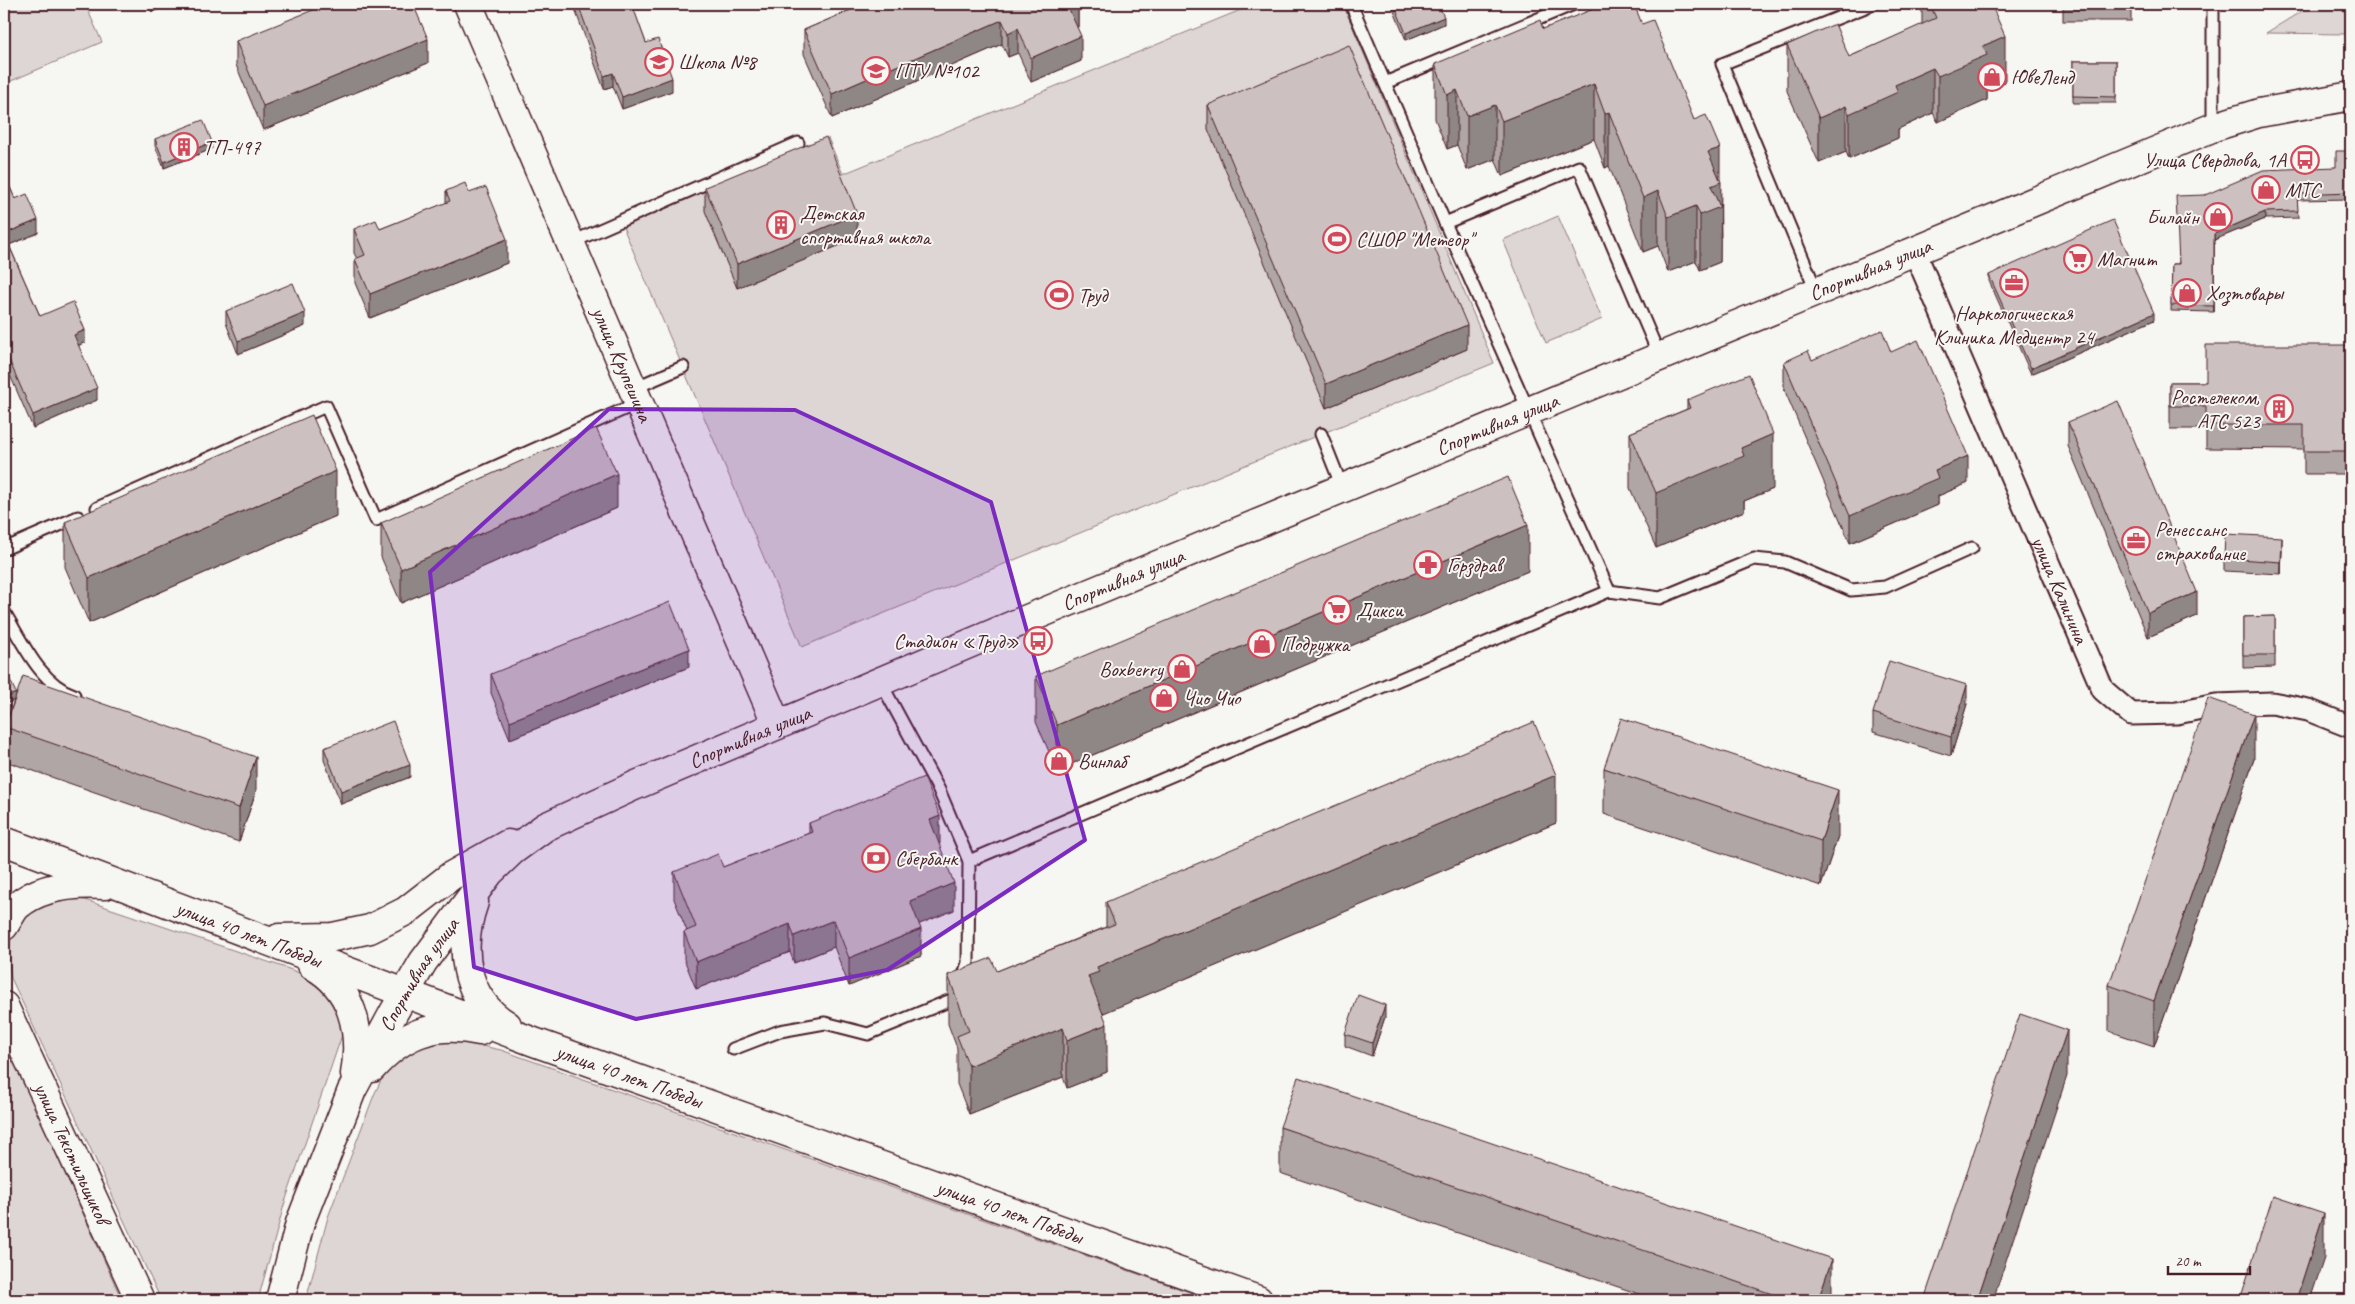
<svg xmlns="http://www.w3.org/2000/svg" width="2355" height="1304" viewBox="0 0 2355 1304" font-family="Caveat,sans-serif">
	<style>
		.green { fill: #ddd6d5; stroke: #947a80 }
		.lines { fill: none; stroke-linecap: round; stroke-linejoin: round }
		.lane-casing { stroke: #4a1f2b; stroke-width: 15 }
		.street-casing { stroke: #4a1f2b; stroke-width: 25 }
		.secondary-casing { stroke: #4a1f2b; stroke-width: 31 }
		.lane { stroke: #f6f6f2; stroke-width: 11 }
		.street { stroke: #f6f6f2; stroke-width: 21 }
		.secondary { stroke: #f6f6f2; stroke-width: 28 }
		.wall { fill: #afa6a5; stroke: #4a1f2b }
		.shaded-wall { fill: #8f8786; stroke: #4a1f2b }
		.building { fill: #ccc1c0; stroke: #4a1f2b }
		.marked { fill: #7b2cbf; fill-opacity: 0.2; stroke: #7b2cbf; stroke-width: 4; stroke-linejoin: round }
		.labels { text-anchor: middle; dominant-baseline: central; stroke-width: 4; stroke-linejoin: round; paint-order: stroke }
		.poi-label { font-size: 21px; fill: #4a1f2b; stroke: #f6f6f2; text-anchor: start }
		.street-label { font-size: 21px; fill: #4a1f2b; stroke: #f6f6f2 }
	</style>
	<rect width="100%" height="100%" fill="#f6f6f2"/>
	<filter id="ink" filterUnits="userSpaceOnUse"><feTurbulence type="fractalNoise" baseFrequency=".02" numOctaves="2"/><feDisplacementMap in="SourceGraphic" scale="10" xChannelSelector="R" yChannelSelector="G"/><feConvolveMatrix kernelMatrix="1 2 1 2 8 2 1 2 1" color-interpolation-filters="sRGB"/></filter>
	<g filter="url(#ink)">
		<g class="green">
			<path d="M4 4H85L102 42 4 84Z"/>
			<path d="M1255 4H1343L1494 363 802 647 623 227 828 138 843 174Z"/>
			<path d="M2313 4H2331L2346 12V34L2266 33Z"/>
			<path d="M1558 216 1602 319 1546 343 1503 240Z"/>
			<path d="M66 897 85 900 289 969 312 978 334 1000 343 1032 284 1205 258 1300H161L11 978C8 957 7 931 23 915 30 908 56 901 66 897Z"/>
			<path d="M458 1041 501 1050 1212 1300H306L328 1217 374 1095 384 1074 399 1058 417 1048 436 1042Z"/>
			<path d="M4 1047 21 1076 122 1300H4Z"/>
		</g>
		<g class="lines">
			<defs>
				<g id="lane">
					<path d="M1351 4 1445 223"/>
					<path d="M2213 4V127"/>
					<path d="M1385 83 1574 4"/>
					<path d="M570 243 798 143"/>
					<path d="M1816 290 1722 64 1873 4"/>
					<path d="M1659 355 1579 167 1445 223 1609 591 1660 598 1754 559 1785 562 1851 590 1885 587 1972 548"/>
					<path d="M632 389 683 367"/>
					<path d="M1321 434 1342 487"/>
					<path d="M97 508 326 406 376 520 638 403"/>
					<path d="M4 549 78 517"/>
					<path d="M4 612C22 641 40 684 74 695"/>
					<path d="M969 861 1609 591"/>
					<path d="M733 1049 780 1031 825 1023 868 1034 956 998 968 963 969 861 939 790 880 681"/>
				</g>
				<g id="street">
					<path id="s1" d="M1914 250 2103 690 2131 714 2177 713 2216 705 2272 703 2308 710 2351 727"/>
				</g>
				<g id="secondary">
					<path id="s2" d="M468 4 777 725"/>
					<path id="s3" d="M4 841 534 1042 1258 1300"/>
					<path d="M474 902C458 947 463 998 507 1025"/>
					<path d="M4 926C8 920 12 911 17 906 40 886 76 883 105 885"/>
					<path d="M279 938 333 937 370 929 406 911 451 876 508 844"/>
					<path d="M312 965C353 987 362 1031 355 1074"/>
					<path id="s4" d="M4 1006 140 1300"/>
					<path d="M372 1068C402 1034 434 1021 480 1031"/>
					<path id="s5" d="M280 1300 300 1223 352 1090 394 1012 423 962 490 872 512 851 545 827 634 786 1025 620 2214 127 2259 113 2351 96"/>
				</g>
			</defs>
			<use href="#lane" class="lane-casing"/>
			<use href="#street" class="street-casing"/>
			<use href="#secondary" class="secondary-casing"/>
			<use href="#lane" class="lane"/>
			<use href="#street" class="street"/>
			<use href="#secondary" class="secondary"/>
		</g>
		<g class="wall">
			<path d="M148 4H171L152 12Z"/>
			<path d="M573 4H643L633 8 646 43 672 91 622 109 613 86 604 89Z"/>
			<path d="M865 4H1093L1078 10V27H1077L1081 61 1031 82 1018 53 1008 57 1002 44 832 118 804 54V30Z"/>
			<path d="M1391 4H1438L1444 24 1406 40Z"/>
			<path d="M1922 4H1991L2005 82 1987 89V100L1938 122 1933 113 1898 129V138L1849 159 1846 152 1819 163 1787 91V45L1849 57 1922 25Z"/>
			<rect x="2063" y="4" width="68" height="17"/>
			<path d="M1642 24 1694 120 1720 180 1721 237H1720V262L1700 270 1696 261 1668 272 1658 246 1643 252 1609 166 1605 168 1594 139 1502 176 1495 159 1467 170 1457 145 1447 149 1435 119V64L1543 29Z"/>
			<path d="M236 41 428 63 263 130 236 65Z"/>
			<rect x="2073" y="61" width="43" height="42"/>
			<path d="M1208 105 1467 349 1326 408 1208 129Z"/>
			<path d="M155 139 212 149 164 168 155 146Z"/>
			<path d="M2351 151V199L2297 200 2298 218 2265 219 2214 240V312L2171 311 2172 264H2178L2205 195 2336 167Z"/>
			<path d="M4 173 15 199 38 233 9 245 40 316 85 342 78 346 97 400 33 428 6 366 4 367Z"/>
			<path d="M705 187 857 238 737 288 705 211Z"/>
			<path d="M446 191 469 193 507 263 370 318 355 283V259H357L354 253V229H380L446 203Z"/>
			<path d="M1989 275 2154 320 2031 374 1989 281Z"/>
			<path d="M226 311 305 326 238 354 226 323Z"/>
			<path d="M2351 345V474H2304V449L2206 448V429H2170V382H2206Z"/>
			<path d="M1891 352 1968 483 1938 496V505L1850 543 1784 389V362L1812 360Z"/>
			<path d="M1687 400 1773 489 1744 501V511L1656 548 1630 488V433L1687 409Z"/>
			<path d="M2068 422 2197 616 2148 637 2068 446Z"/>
			<path d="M617 508 401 603 381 557V523Z"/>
			<path d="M336 516 89 623 65 567V522Z"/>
			<path d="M2282 550 2281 574 2224 571V558Z"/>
			<path d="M1528 571 1057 770 1036 722V676Z"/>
			<path d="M2275 616V667L2243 668V617Z"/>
			<path d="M4 667 16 697 256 791 239 842 5 761V727L14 700 4 705Z"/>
			<path d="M689 667 510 739 491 693V674Z"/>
			<path d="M1967 704 1951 756 1873 732V713Z"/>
			<path d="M324 748 410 777 341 804 324 760Z"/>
			<path d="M2254 759 2154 1046 2109 1031V985Z"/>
			<path d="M1604 768 1838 836 1821 886 1604 814Z"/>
			<path d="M809 823 940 844H939L954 910 919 924 921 956 849 986 834 947 794 963 790 952 696 989 684 959V932L687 931 674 899V872L723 867 809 833Z"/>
			<path d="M1556 823 1103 1013 1107 1072 1067 1088 1063 1077 969 1114 957 1084V1048L948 1024V975L997 971 1106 927V902Z"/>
			<path d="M1385 1017 1372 1056 1345 1046V1034Z"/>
			<path d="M1280 1127 1832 1300H1657L1280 1173Z"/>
		</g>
		<g class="shaded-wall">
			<path d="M152 4H171L152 12Z"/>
			<path d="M629 4H643L629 9Z"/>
			<path d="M1072 4H1093L1078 10V27L1068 31V7Z"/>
			<path d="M1444 17V24L1406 40V33Z"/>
			<path d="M1002 20V44L832 118V94Z"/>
			<path d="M1018 28V53L1008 57V33Z"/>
			<path d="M1081 36V61L1031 82V58Z"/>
			<path d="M2005 36V82L1987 89V100L1938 122V76L1983 46Z"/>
			<path d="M428 39V63L263 130V106Z"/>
			<path d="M1933 68V113L1898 129V138L1849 159V114L1895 85Z"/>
			<path d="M613 73V86L604 89V76Z"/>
			<path d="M672 78V91L622 109V97Z"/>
			<path d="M1594 84V139L1502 176V121Z"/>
			<path d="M1457 90V145L1447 149V95Z"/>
			<path d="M1495 105V159L1467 170V116Z"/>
			<path d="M1846 106V152L1819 163V118Z"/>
			<path d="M1609 112V166L1605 168V114Z"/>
			<path d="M212 142V149L164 168V162Z"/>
			<path d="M1720 148V182H1721L1720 262 1700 270V215L1708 152Z"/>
			<path d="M1658 191V246L1643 252V198Z"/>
			<path d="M1696 206V261L1668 272V217Z"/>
			<path d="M2265 212V219L2214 240V312V234Z"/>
			<path d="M857 214V238L737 288V264Z"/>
			<path d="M38 220V233L4 247V234Z"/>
			<path d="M507 239V263L370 318V294Z"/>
			<path d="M305 313V326L238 354V341Z"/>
			<path d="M2154 313V320L2031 374V368Z"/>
			<path d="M1467 325V349L1326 408V384Z"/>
			<path d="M85 330V342L74 348V335Z"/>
			<path d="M6 353V366L4 367V354Z"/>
			<path d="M97 388V400L33 428V415Z"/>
			<path d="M1773 434V489L1744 501V511L1656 548V493L1741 448Z"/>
			<path d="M1968 456V483L1938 496V505L1850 543V516L1935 470Z"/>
			<path d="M336 471V516L89 623V578Z"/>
			<path d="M617 474V508L401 603V569Z"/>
			<path d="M1528 525V571L1057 770V725Z"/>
			<path d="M2282 537V550L2281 574V562Z"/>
			<path d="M2197 592V616L2148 637V613Z"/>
			<path d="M689 649V667L510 739V721Z"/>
			<path d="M1967 685V704L1951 756V737Z"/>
			<path d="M16 693V699L4 705V698Z"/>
			<path d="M2254 714V759L2154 1046V1001Z"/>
			<path d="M256 757V791L239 842V808Z"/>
			<path d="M410 765V777L341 804V791Z"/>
			<path d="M1556 775V823L1099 1015 1088 976 1097 967Z"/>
			<path d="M1838 790V836L1821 886V841Z"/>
			<path d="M940 816V844L930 847V820Z"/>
			<path d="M954 883V910L910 928V901Z"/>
			<path d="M834 920V947L794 963V936Z"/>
			<path d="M790 924V952L696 989V962Z"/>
			<path d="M921 929V956L849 986V958Z"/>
			<path d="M1385 1005V1017L1372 1056V1043Z"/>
			<path d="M1107 1024V1072L1067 1088V1040Z"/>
			<path d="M1063 1028V1077L969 1114V1066Z"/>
			<path d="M2067 1030V1076L1993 1300H1977Z"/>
			<path d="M2324 1213V1258L2310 1300H2296Z"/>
			<path d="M1832 1259V1300H1818Z"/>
		</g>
		<g class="building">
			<path d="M328 4H413L428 39 263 106 236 41Z"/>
			<path d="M578 4H632L646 43 658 39 672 78 622 97 613 73 604 76Z"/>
			<path d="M865 4H1076L1068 7 1081 36 1031 58 1018 28 1008 33 1002 20 832 94 804 30Z"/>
			<path d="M1394 4H1438L1444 17 1406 33Z"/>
			<path d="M1606 4H1634L1642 24 1653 20 1694 120 1706 115 1720 148 1708 152 1721 182 1711 186 1720 207 1700 215 1696 206 1668 217 1658 191 1643 198 1609 112 1605 114 1594 84 1502 121 1495 105 1467 116 1457 90 1447 95 1435 64 1540 20 1543 29Z"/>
			<path d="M1930 4H1991L2005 36 1983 46 1987 55 1938 76 1933 68 1895 85 1898 92 1849 114 1846 106 1819 118 1787 45 1835 24 1849 57 1936 18Z"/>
			<path d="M1349 45 1467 325 1326 384 1208 105Z"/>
			<path d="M2073 61H2116V97L2073 96Z"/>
			<path d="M203 120 212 142 164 162 155 139Z"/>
			<path d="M826 137 857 214 737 264 705 187Z"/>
			<path d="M2336 151H2351V192L2297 194 2298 211 2265 212 2214 234V306L2171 305 2172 264H2179L2176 196 2205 195 2263 170 2336 167Z"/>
			<path d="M4 173 15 199 27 194 38 220 4 234 40 316 73 302 85 330 74 335 97 388 33 415 6 353 4 354Z"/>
			<path d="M465 183 469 193 486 187 507 239 370 294 355 259 365 255 354 229 376 220 380 229 450 201 446 191Z"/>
			<path d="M2113 220 2154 313 2031 368 1989 275Z"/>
			<path d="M293 283 305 313 238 341 226 311Z"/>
			<path d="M1882 330 1891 352 1918 340 1968 456 1935 470 1938 478 1850 516 1784 362 1808 351 1812 360Z"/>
			<path d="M2206 345H2351V451H2304V425H2206V406H2170V382H2206Z"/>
			<path d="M1749 374 1773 434 1741 448 1744 456 1656 493 1630 433 1690 408 1687 400Z"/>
			<path d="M2118 401 2197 592 2148 613 2068 422Z"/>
			<path d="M312 415 336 471 89 578 65 522Z"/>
			<path d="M596 428 617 474 401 569 381 523Z"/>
			<path d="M1508 477 1528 525 1057 725 1036 676Z"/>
			<path d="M2225 534 2282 537 2281 562 2224 558Z"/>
			<path d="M670 602 689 649 510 721 491 674Z"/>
			<path d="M2275 616V655H2243V617Z"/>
			<path d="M1889 661 1967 685 1951 737 1873 713Z"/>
			<path d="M4 667 16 693 4 698Z"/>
			<path d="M23 676 256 757 239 808 5 727Z"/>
			<path d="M2208 698 2254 714 2154 1001 2109 985Z"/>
			<path d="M1621 718 1838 790 1821 841 1604 768Z"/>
			<path d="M393 721 410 765 341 791 324 748Z"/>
			<path d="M1534 722 1556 775 1097 967 1099 972 1088 976 1107 1024 1067 1040 1063 1028 969 1066 957 1036 969 1031 948 975 991 958 997 971 1115 924 1106 902Z"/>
			<path d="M924 777 940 816 930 820 954 883 910 901 921 929 849 958 834 920 794 936 790 924 696 962 684 932 696 927 674 872 718 854 723 867 812 832 809 823Z"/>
			<path d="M1358 995 1385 1005 1372 1043 1345 1034Z"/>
			<path d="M2020 1014 2067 1030 1977 1300H1924Z"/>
			<path d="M1298 1077 1832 1259 1818 1300H1790L1280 1127Z"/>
			<path d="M2273 1196 2324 1213 2296 1300H2240Z"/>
		</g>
	</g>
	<path class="marked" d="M609 409 795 410 991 502 1085 840 887 970 636 1019 474 967 430 572Z"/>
	<defs>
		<symbol id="school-ring" viewBox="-11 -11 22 22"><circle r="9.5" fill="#f6f6f2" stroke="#d1495b" stroke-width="1.5"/><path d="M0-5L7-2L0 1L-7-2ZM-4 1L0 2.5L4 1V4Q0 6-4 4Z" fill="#d1495b"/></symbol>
		<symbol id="university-ring" viewBox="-11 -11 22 22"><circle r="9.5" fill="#f6f6f2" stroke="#d1495b" stroke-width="1.5"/><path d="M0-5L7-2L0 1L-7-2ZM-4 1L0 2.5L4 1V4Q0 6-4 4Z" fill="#d1495b"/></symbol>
		<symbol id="shop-ring" viewBox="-11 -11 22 22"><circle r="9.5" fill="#f6f6f2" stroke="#d1495b" stroke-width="1.5"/><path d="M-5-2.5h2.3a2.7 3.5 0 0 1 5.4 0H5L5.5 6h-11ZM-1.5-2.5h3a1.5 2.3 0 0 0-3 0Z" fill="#d1495b"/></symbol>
		<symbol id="building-ring" viewBox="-11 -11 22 22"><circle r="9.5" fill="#f6f6f2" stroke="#d1495b" stroke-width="1.5"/><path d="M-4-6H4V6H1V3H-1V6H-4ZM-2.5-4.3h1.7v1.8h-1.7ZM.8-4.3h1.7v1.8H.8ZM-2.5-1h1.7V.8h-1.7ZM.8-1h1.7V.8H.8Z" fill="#d1495b"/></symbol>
		<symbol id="bus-ring" viewBox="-11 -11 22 22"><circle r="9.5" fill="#f6f6f2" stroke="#d1495b" stroke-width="1.5"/><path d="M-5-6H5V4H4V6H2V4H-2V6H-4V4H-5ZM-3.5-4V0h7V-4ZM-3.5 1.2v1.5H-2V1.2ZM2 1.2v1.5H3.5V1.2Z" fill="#d1495b"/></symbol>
		<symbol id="stadium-ring" viewBox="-11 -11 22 22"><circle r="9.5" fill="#f6f6f2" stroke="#d1495b" stroke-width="1.5"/><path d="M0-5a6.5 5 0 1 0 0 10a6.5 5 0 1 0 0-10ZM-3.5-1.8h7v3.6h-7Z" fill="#d1495b"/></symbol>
		<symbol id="supermarket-ring" viewBox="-11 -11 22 22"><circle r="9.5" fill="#f6f6f2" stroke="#d1495b" stroke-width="1.5"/><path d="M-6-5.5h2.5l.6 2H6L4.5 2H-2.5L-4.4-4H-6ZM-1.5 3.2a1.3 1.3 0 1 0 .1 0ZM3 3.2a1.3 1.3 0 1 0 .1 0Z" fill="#d1495b"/></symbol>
		<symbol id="office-ring" viewBox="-11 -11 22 22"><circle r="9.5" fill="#f6f6f2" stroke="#d1495b" stroke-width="1.5"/><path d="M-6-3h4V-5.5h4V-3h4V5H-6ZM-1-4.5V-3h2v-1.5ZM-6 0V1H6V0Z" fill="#d1495b"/></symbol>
		<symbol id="pharmacy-ring" viewBox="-11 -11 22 22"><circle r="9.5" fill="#f6f6f2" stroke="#d1495b" stroke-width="1.5"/><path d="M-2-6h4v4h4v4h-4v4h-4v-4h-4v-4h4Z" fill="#d1495b"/></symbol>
		<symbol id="bank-ring" viewBox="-11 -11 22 22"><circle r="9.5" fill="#f6f6f2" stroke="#d1495b" stroke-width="1.5"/><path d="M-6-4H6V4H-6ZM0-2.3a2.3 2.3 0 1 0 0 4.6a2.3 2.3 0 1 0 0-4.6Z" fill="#d1495b"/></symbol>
	</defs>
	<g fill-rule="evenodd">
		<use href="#school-ring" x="643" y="46" width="32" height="32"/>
		<use href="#university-ring" x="860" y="55" width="32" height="32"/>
		<use href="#shop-ring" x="1976" y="61" width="32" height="32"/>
		<use href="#building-ring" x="168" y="131" width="32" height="32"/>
		<use href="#bus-ring" x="2289" y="144" width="32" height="32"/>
		<use href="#shop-ring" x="2250" y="174" width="32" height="32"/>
		<use href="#shop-ring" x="2202" y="201" width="32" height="32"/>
		<use href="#building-ring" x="765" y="209" width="32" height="32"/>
		<use href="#stadium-ring" x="1321" y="223" width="32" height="32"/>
		<use href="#supermarket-ring" x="2062" y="243" width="32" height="32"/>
		<use href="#office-ring" x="1998" y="267" width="32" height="32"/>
		<use href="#shop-ring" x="2171" y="277" width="32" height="32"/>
		<use href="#stadium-ring" x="1043" y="279" width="32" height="32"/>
		<use href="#building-ring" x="2263" y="393" width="32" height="32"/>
		<use href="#office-ring" x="2120" y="525" width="32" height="32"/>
		<use href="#pharmacy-ring" x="1412" y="549" width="32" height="32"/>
		<use href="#supermarket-ring" x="1321" y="594" width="32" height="32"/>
		<use href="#bus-ring" x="1022" y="625" width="32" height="32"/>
		<use href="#shop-ring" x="1246" y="628" width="32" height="32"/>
		<use href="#shop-ring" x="1166" y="653" width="32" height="32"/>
		<use href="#shop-ring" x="1148" y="682" width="32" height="32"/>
		<use href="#shop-ring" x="1043" y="745" width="32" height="32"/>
		<use href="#bank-ring" x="860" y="842" width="32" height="32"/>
	</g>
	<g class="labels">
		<g class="poi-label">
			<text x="678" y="62">Школа №8</text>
			<text x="895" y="71">ПТУ №102</text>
			<text x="2011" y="77">ЮвеЛенд</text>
			<text x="203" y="147">ТП-497</text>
			<text x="2286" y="160" text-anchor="end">Улица Свердлова, 1А</text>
			<text x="2285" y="190">МТС</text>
			<text x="800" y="213">Детская<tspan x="800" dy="24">спортивная школа</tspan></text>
			<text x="2199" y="217" text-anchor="end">Билайн</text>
			<text x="1356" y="239">СШОР "Метеор"</text>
			<text x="2097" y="259">Магнит</text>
			<text x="2206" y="293">Хозтовары</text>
			<text x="1078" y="295">Труд</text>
			<text x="2014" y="313" text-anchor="middle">Наркологическая<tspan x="2014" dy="24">Клиника Медцентр 24</tspan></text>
			<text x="2260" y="397" text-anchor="end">Ростелеком,<tspan x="2260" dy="24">АТС 523</tspan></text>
			<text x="2155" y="529">Ренессанс<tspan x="2155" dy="24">страхование</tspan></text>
			<text x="1447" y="565">Горздрав</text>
			<text x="1356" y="610">Дикси</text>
			<text x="1019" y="641" text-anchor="end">Стадион «Труд»</text>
			<text x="1281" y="644">Подружка</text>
			<text x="1163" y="669" text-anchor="end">Boxberry</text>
			<text x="1183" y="698">Чио Чио</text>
			<text x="1078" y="761">Винлаб</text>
			<text x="895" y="858">Сбербанк</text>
		</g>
		<g class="street-label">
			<text stroke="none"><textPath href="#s5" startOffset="1990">Спортивная улица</textPath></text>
			<text stroke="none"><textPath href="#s2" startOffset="392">улица Крупешина</textPath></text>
			<text stroke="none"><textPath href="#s5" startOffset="1586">Спортивная улица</textPath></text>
			<text stroke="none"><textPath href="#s5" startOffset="1181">Спортивная улица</textPath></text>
			<text stroke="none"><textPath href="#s1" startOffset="370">улица Калинина</textPath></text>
			<text stroke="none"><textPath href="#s5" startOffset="776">Спортивная улица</textPath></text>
			<text stroke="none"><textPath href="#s3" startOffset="262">улица 40 лет Победы</textPath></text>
			<text stroke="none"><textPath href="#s5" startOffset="356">Спортивная улица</textPath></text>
			<text stroke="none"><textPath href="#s3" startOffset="668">улица 40 лет Победы</textPath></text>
			<text stroke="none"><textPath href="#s4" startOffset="162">улица Текстильщиков</textPath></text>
			<text stroke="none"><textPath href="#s3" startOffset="1072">улица 40 лет Победы</textPath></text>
		</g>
	</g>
	<rect width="2355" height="1304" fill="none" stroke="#f6f6f2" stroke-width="20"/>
	<rect x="10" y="10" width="2335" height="1284" fill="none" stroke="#4a1f2b" stroke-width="2" filter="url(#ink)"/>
	<path d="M2168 1266v8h82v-8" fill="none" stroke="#4a1f2b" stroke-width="2.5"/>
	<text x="2175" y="1266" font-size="15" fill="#4a1f2b" stroke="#f6f6f2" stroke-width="4" paint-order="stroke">20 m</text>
</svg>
